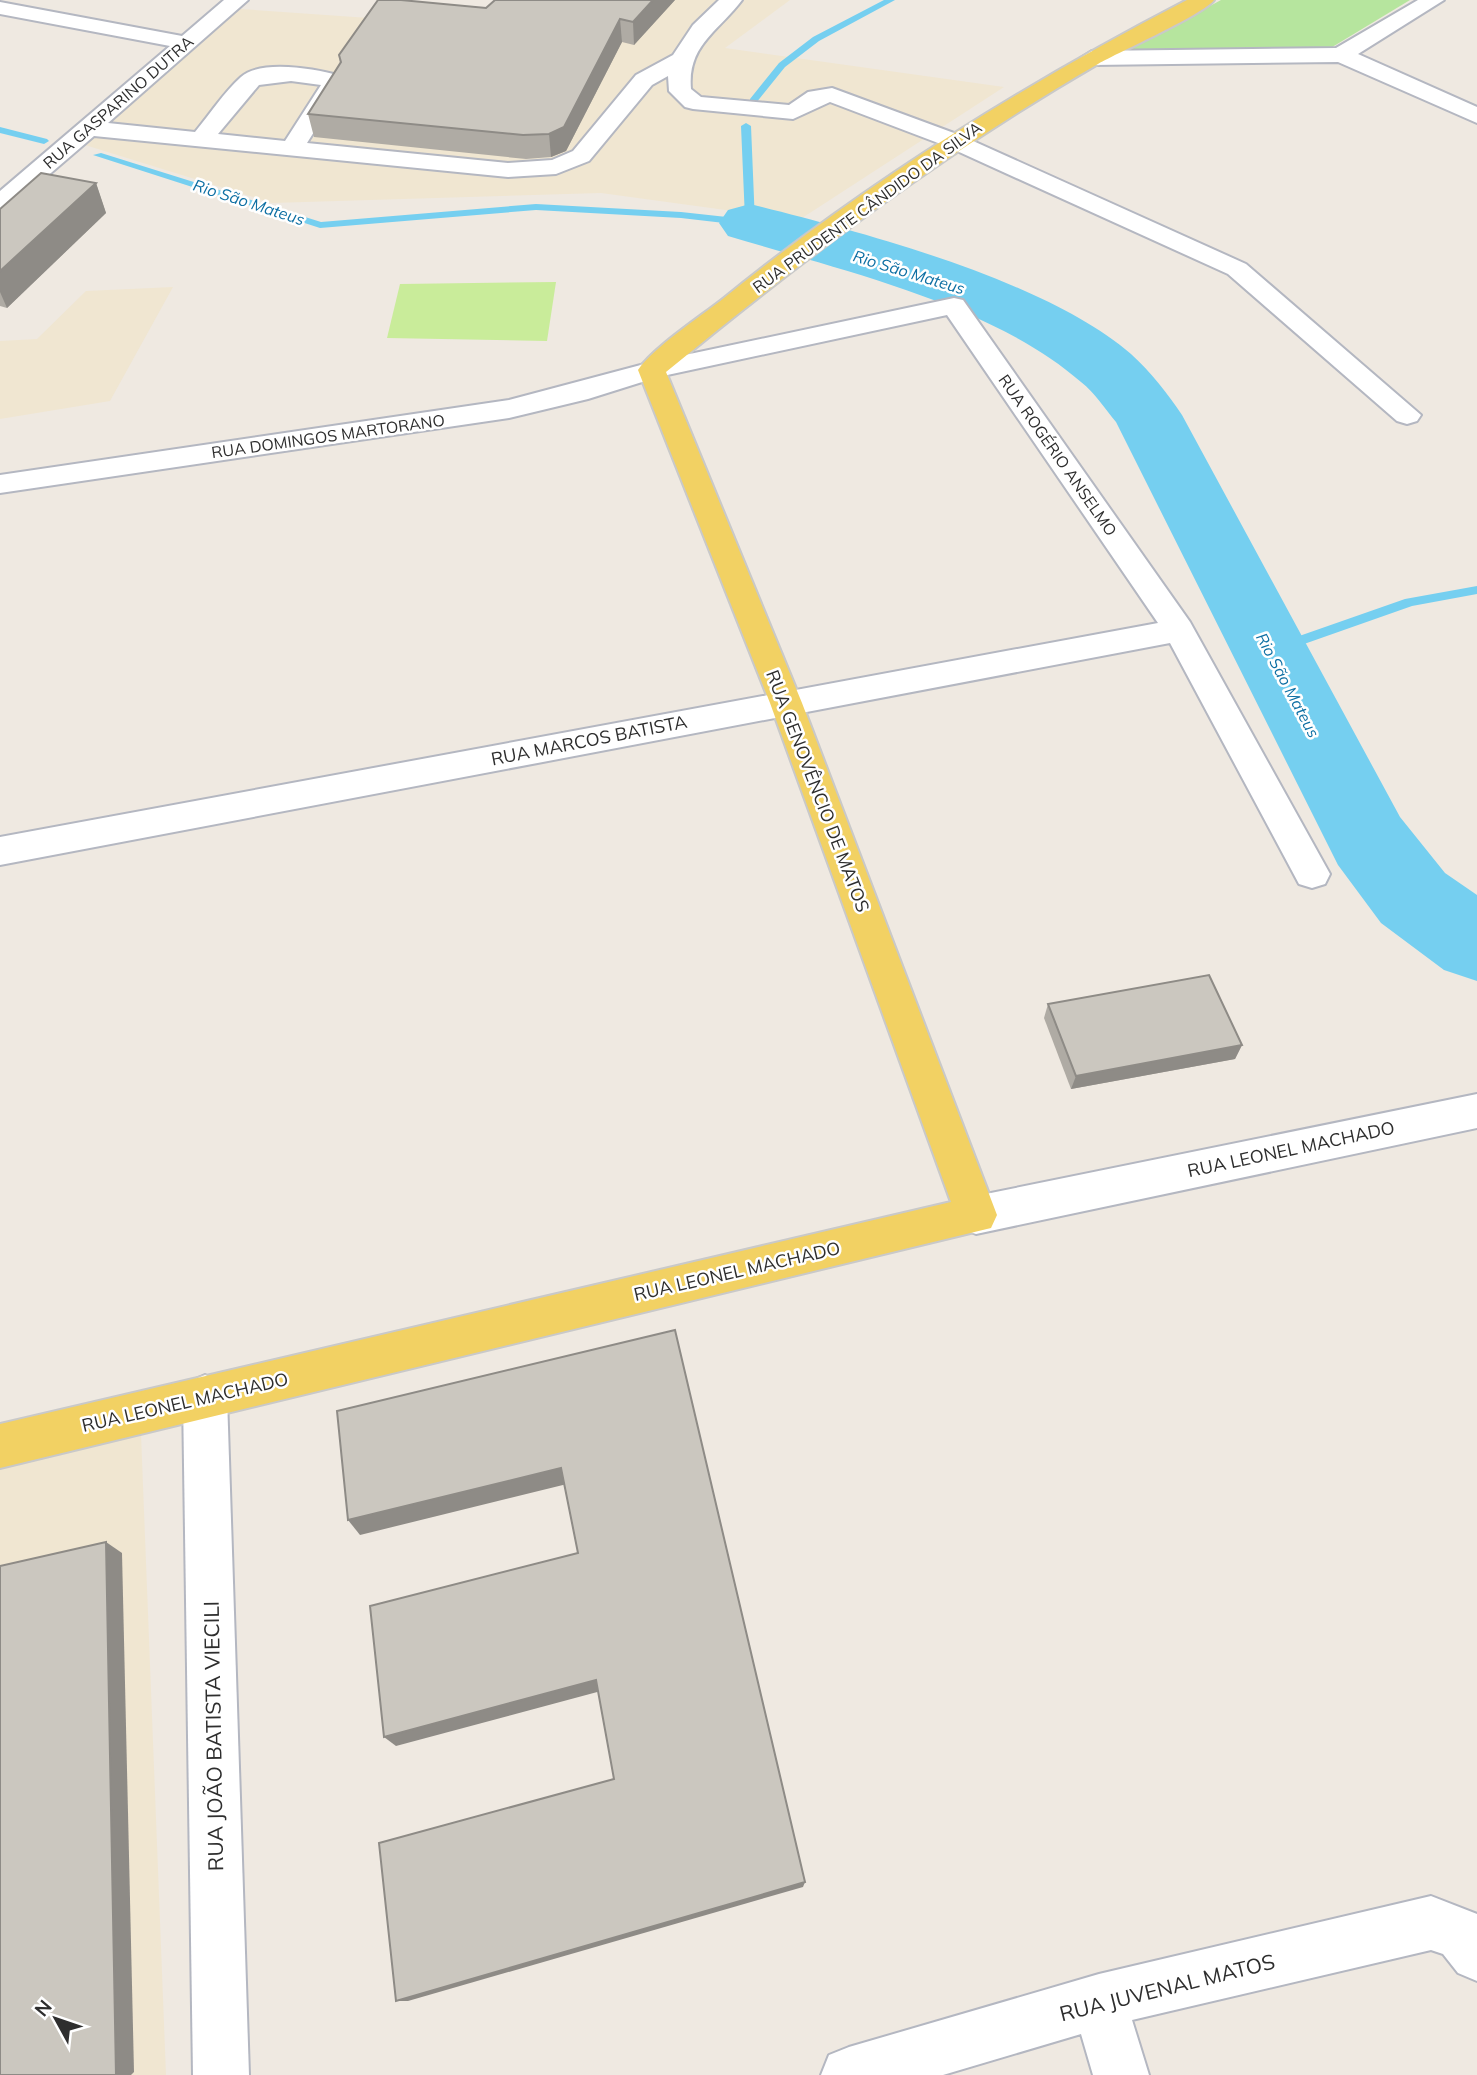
<svg xmlns="http://www.w3.org/2000/svg" width="1477" height="2075" viewBox="0 0 1477 2075" font-family="Mulish,sans-serif">
	<style>
		.education { fill: #f0e6d1 }
		.green { fill: #b6e59e }
		.pitch { fill: #c9ec9a }
		.lines { fill: none; stroke-linecap: round; stroke-linejoin: round }
		.stream { fill: #75cff0; fill-rule: evenodd }
		.river { fill: #75cff0; fill-rule: evenodd }
		.minor-casing { stroke: #b4b7c1; stroke-width: 4 }
		.major-casing { stroke: #c9c9c9; stroke-width: 4 }
		.minor { fill: #fff; fill-rule: evenodd }
		.major { fill: #f2d163; fill-rule: evenodd }
		.wall { fill: #afaba4 }
		.shaded-wall { fill: #8e8b86 }
		.building { fill: #cbc7bf; stroke: #8e8b86; stroke-width: 2 }
		.labels { text-anchor: middle; dominant-baseline: central; stroke-width: 5; stroke-linejoin: round; paint-order: stroke }
		.far-street-label { font-size: 16px; fill: #2e2e2e; stroke: #fff }
		.far-water-label { font-size: 16px; font-style: italic; fill: #0d6fa3; stroke: #fff }
		.street-label { font-size: 18px; fill: #2e2e2e; stroke: #fff }
		.near-street-label { font-size: 21px; fill: #2e2e2e; stroke: #fff }
	</style>
	<rect width="100%" height="100%" fill="#efe9e1"/>
	<g class="education">
		<path d="M506 0H790L725 48 1004 87 799 220 601 193 272 203 85 145 240 9 484 26Z"/>
		<path d="M173 287 110 401 0 419V341L37 339 86 291Z"/>
		<path d="M141 1434 166 2075H0V1469Z"/>
	</g>
	<path class="green" d="M1221 0H1410L1329 49 1133 53 1129 50Z"/>
	<path class="pitch" d="M556 282 547 341 387 338 400 284Z"/>
	<g class="lines">
		<g class="stream">
			<path d="M884 0H895L819 41 785 67 756 103H750V99L779 63 813 37Z"/>
			<path d="M746 123 751 126 755 223 750 226 681 218 536 210 320 228 93 155 101 153 321 222 536 204 681 212 745 219 741 126Z"/>
			<path d="M0 127 47 139 49 141 44 144 0 133Z"/>
			<path d="M1477 586V594L1412 606 1270 656 1263 651 1265 648 1405 599Z"/>
		</g>
		<path class="river" d="M750 204C861 232 1044 279 1131 354 1150 371 1168 394 1182 415L1400 817 1445 873 1477 895V981L1444 970 1381 923 1338 865 1116 422C1105 409 1095 393 1081 382 992 304 840 270 728 236L719 223 728 210Z"/>
		<defs>
			<g id="minor">
				<path d="M224 0H248L108 123 195 132C210 114 224 92 241 77 262 59 314 69 338 75L344 84 307 143 508 163 552 160 573 151 636 75 673 55 693 25 719 0H742C719 31 687 45 691 89L701 97 789 105 808 92 832 88 962 136 1246 264 1421 415 1417 421 1407 424 1397 421 1228 274 946 146 830 102 793 119 693 109 685 107 669 91 668 76 652 85 589 161 556 174 508 177 94 136 9 209 0 211V191L170 46 0 14V2L182 36ZM291 81 321 85 285 141 218 134 259 85Z"/>
				<path d="M1418 0H1444L1358 54 1477 107V123L1338 62 1092 65 1081 58 1092 51 1336 48Z"/>
				<path d="M954 298 963 300 1190 622 1330 874 1325 884 1312 888 1299 884 1170 643 0 865V837L1158 623 947 315 658 377 588 399 509 418 0 493V475L509 400 652 362Z"/>
				<path d="M1477 1094V1128L976 1234 961 1228 955 1215 961 1202 976 1196Z"/>
				<path d="M205 1375 221 1382 227 1397 249 2075H193L183 1397 189 1382Z"/>
				<path d="M1431 1896 1477 1914V1981L1458 1973 1443 1954 1431 1950 1132 2020 1149 2075H1093L1081 2034 943 2075H821L829 2055 849 2047 1099 1974Z"/>
			</g>
			<path id="major" d="M1187 0H1214C1204 14 1119 52 1098 64 944 153 803 259 666 372L802 703 997 1215 991 1228 0 1468V1424L951 1202 770 703 638 370C654 347 700 317 724 298 867 182 1023 85 1187 0Z"/>
		</defs>
		<use href="#minor" class="minor-casing"/>
		<use href="#major" class="major-casing"/>
		<use href="#minor" class="minor"/>
		<use href="#major" class="major"/>
	</g>
	<g class="wall">
		<path d="M675 0 634 45 622 42 566 151 551 157 526 159 314 137 308 114 340 64 339 55 486 8Z"/>
		<path d="M96 183 106 213 7 308 0 306V209Z"/>
		<path d="M1048 1004 1242 1045 1235 1059 1071 1089 1044 1018Z"/>
	</g>
	<g class="shaded-wall">
		<path d="M653 0H675L634 45 633 22Z"/>
		<path d="M620 19 622 42 566 151 551 157 549 134Z"/>
		<path d="M96 183 106 213 7 308 0 292V271Z"/>
		<path d="M1242 1045 1235 1059 1071 1089 1076 1076Z"/>
		<path d="M561 1468 567 1484 360 1535 348 1520Z"/>
		<path d="M106 1542 122 1553 134 2072 131 2075H115Z"/>
		<path d="M596 1680 601 1691 396 1746 384 1737Z"/>
		<path d="M805 1882 803 1887 408 2001H396Z"/>
	</g>
	<g class="building">
		<path d="M378 0H401L486 8 495 0H653L633 22 620 19 564 127 549 134 523 135 308 114 341 62 339 55Z"/>
		<path d="M41 173 96 183 0 271V209Z"/>
		<path d="M1209 975 1242 1045 1076 1076 1048 1004Z"/>
		<path d="M675 1330 805 1882 396 2001 379 1843 614 1779 596 1680 384 1737 370 1606 578 1553 561 1468 348 1520 337 1411Z"/>
		<path d="M106 1542 116 2075H0V1566Z"/>
	</g>
	<g class="labels">
		<g class="far-street-label">
			<text transform="translate(118 102) rotate(-41)">RUA GASPARINO DUTRA</text>
			<text transform="translate(867 207) rotate(-36)">RUA PRUDENTE CÂNDIDO DA SILVA</text>
			<text transform="translate(328 436) rotate(-8)">RUA DOMINGOS MARTORANO</text>
			<text transform="translate(1058 455) rotate(55)">RUA ROGÉRIO ANSELMO</text>
		</g>
		<g class="far-water-label">
			<text transform="translate(249 202) rotate(18)">Rio São Mateus</text>
			<text transform="translate(909 272) rotate(17)">Rio São Mateus</text>
			<text transform="translate(1288 685) rotate(62)">Rio São Mateus</text>
		</g>
		<g class="street-label">
			<text transform="translate(589 740) rotate(-11)">RUA MARCOS BATISTA</text>
			<text transform="translate(818 791) rotate(69)">RUA GENOVÊNCIO DE MATOS</text>
			<text transform="translate(1291 1149) rotate(-12)">RUA LEONEL MACHADO</text>
			<text transform="translate(737 1271) rotate(-13)">RUA LEONEL MACHADO</text>
			<text transform="translate(185 1402) rotate(-13)">RUA LEONEL MACHADO</text>
		</g>
		<g class="near-street-label">
			<text transform="translate(213 1736) rotate(-91)">RUA JOÃO BATISTA VIECILI</text>
			<text transform="translate(1167 1987) rotate(-14)">RUA JUVENAL MATOS</text>
		</g>
	</g>
	<g transform="translate(56 2019) rotate(310)" stroke="#ffffff" stroke-width="5" paint-order="stroke">
	<path d="M0-5L12 26L0 18L-12 26Z" fill="#2e2e2e"/>
	<text y="-10" font-size="19" font-weight="bold" text-anchor="middle" fill="#2e2e2e">N</text>
	</g>
</svg>
